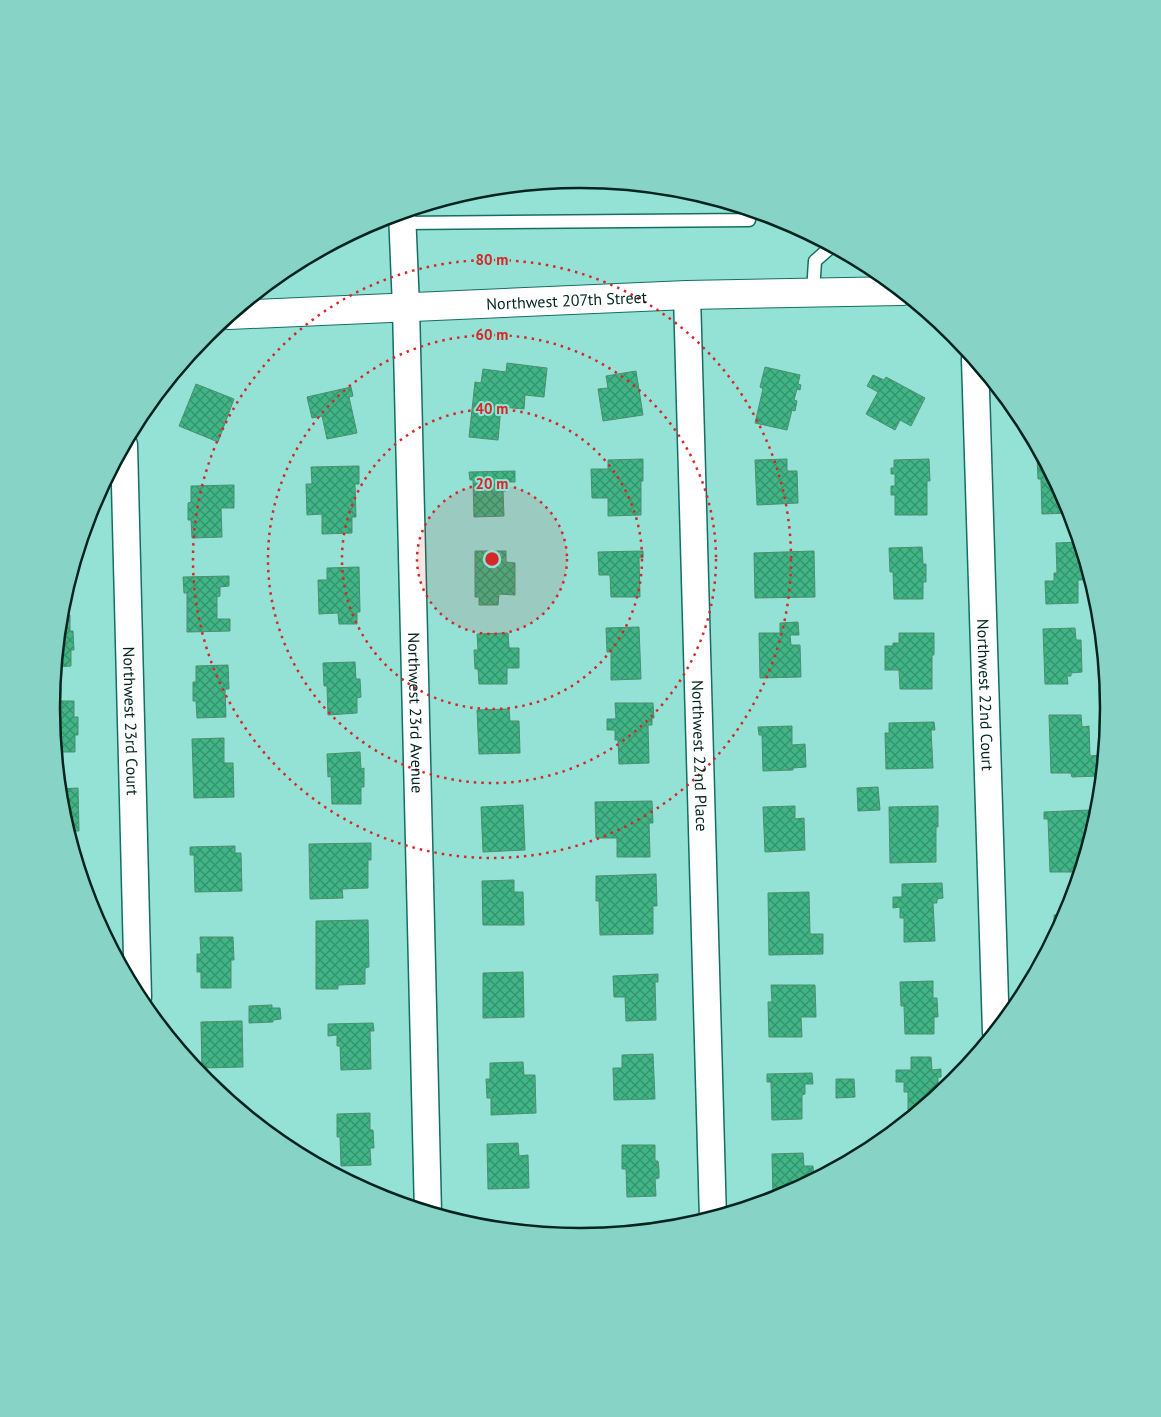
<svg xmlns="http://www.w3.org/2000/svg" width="1161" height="1417" viewBox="0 0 1161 1417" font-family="'PT Sans',sans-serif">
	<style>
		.building { fill: url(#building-cross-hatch); stroke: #4e8d70 }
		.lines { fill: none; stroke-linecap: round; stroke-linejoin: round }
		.lane-casing { stroke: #156e63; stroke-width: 15 }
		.street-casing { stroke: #156e63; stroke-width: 29 }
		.secondary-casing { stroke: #156e63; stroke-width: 30 }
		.lane { stroke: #fff; stroke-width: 12 }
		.street { stroke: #fff; stroke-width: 26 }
		.secondary { stroke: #fff; stroke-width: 28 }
		.ring { fill: none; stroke: #d62828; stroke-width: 2.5; stroke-dasharray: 2.5 5 }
		.labels { text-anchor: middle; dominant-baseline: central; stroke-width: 4; stroke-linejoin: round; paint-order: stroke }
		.street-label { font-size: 16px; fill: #01241f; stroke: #93e2d5 }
		.rim { fill: none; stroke: #01241f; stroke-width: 2.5 }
		.centre { fill: #d62828; stroke: #93e2d5; stroke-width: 2.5 }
		.ring-label { font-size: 15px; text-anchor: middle; font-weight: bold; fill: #d62828; stroke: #93e2d5; stroke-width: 4; stroke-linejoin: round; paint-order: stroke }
	</style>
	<defs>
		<pattern id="building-cross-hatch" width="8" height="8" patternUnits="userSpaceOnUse" patternTransform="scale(1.25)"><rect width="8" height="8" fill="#41b585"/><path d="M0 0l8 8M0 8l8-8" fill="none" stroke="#34936c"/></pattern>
	</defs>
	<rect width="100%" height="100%" fill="#93e2d5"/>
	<g class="building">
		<path d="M507 363 547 368 544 397 525 395 524 409 501 407 498 440 469 437 475 382 481 383 483 369 506 372Z"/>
		<path d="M765 367 800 375 798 384 801 385 800 390 797 389 794 400 797 401 795 411 792 410 787 430 755 423 763 389 760 387Z"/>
		<path d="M636 371 643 415 603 421 598 389 608 388 606 376Z"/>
		<path d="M873 375 884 380 886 377 925 398 911 426 900 420 895 430 866 414 878 392 867 386Z"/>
		<path d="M196 384 234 399 218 442 179 426Z"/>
		<path d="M351 387 353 396 349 397 357 433 327 439 322 416 312 418 307 397Z"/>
		<path d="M1037 457H1043L1072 513 1042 514 1041 479H1038Z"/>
		<path d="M643 459V481H641V515L608 516V498H592L591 469H608V460Z"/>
		<path d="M787 459V471H797L798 503 757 505 755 460Z"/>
		<path d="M929 459 930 481H927V515H895V495H891V486H895V474H891V468H894V460Z"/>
		<path d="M359 466V484H355L356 517H352V533L322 534V514L307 515 306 484H312L311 467Z"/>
		<path d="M515 471V482H506V491H503L504 516 474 517 473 480H470L469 472Z"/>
		<path d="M234 485V508H221L222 537 192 538 191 520H188V503L191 502V486Z"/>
		<path d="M1080 542 1089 572 1090 580H1078V603L1046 604 1045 581H1054V573H1057L1056 543Z"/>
		<path d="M922 547 923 564H926V582H923V599H894L893 572H890L889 548Z"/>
		<path d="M475 551H506V562L515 563V595L499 594 498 605H479V597H475Z"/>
		<path d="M643 551V558H639L640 597H611L610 575H599L598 552Z"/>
		<path d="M814 551 815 597 755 598 754 553Z"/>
		<path d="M359 567 360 612H357V624H339L338 613 319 614 318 580H327V568Z"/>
		<path d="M229 576V586L220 587V596L217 597V619H230V631L187 632V593H184L183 577Z"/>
		<path d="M60 615H70V631H73L74 650H71V666L55 667Z"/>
		<path d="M798 622 799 635H790L791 645H800L801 677 760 678 759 633H780V623Z"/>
		<path d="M639 627 641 679 611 680V652H607L606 628Z"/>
		<path d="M1075 628 1076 640H1081L1082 672 1071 673V676H1067L1068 684H1045L1043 629Z"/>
		<path d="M508 633 509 648H519V668H507V684H479L478 669H475L474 650H478L477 634Z"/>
		<path d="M899 633H934V655H932V689H900L899 670H885V646H893V643H899Z"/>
		<path d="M355 662 356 679H360L361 697 357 698V713L328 715 327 686H324L323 663Z"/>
		<path d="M228 665 229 689H225L226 717 197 718 196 701H193V682H196V666Z"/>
		<path d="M52 701H74V717H78V735H75V752H56Z"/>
		<path d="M615 703H653L654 718H652V725H648L649 763 619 764 618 740H615V730H607V719H616Z"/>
		<path d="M509 709 510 721H519L520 753 479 754 477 710Z"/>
		<path d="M1049 715H1081L1082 727 1089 726 1090 756 1099 755V776L1072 777 1071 773H1051Z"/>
		<path d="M934 722 935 730H931L933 768 886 769 885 733H889V723Z"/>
		<path d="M792 726V745L805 744 806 767 793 768V770L763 771 762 735H759L758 727Z"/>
		<path d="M224 738V763H233L234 797 194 798 192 739Z"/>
		<path d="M360 752 361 769 364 768V787H361V804H332L331 776 328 777 327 754Z"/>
		<path d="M878 787 880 810 858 811 857 788Z"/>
		<path d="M78 788 79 831H67L61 811 59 789Z"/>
		<path d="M652 801 653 823H649L650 857H617V838H596L595 802Z"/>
		<path d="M523 805 525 850 483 852 481 807Z"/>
		<path d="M795 806V819L804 818 805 850 765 852 763 807Z"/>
		<path d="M938 806V827H936V862L890 863 889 807Z"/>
		<path d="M1090 810V820H1094V829L1081 872H1050L1048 819H1044V812Z"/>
		<path d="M371 843V860H368V888L342 889 343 898 310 899 309 844Z"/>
		<path d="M235 846V853H241L242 891 195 892 194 855H190V847Z"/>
		<path d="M656 874 657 906H653V934L600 935 599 901H596V876Z"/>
		<path d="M514 880V892H523L524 925H483L482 881Z"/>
		<path d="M942 883 943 898 937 899V903H933L935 941 904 942V918H900V907L893 908V897H902V884Z"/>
		<path d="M809 892 810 934H823V954L769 955 768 893Z"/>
		<path d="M1068 914 1054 939V915Z"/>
		<path d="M368 920 369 967 365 968V984L338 985V989H316V921Z"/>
		<path d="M200 937H233L234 960H231V988H201V972H197V954H201Z"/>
		<path d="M523 972 524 1017 483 1018V973Z"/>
		<path d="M658 974V982H655L656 1020 626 1021 625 997H614L613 976Z"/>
		<path d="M933 981V998H937L938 1017H934V1034H905L904 1006H901L900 982Z"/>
		<path d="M771 985H815L816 1017H801L802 1037H769L768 1002H772Z"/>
		<path d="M272 1005V1008H280L281 1019 273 1020V1022L249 1023V1006Z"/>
		<path d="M242 1021 243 1067 202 1068 201 1022Z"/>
		<path d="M373 1023 374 1031H370L371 1069 341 1070 340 1046H337V1035L328 1036V1024Z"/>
		<path d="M653 1054 655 1099 614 1100 613 1068H622V1055Z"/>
		<path d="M911 1057H931L932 1070 941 1069V1077H938V1096L914 1116H908V1092H904V1082H896V1070H911Z"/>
		<path d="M523 1062 524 1075H535L536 1113 491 1115V1098H487L486 1079H490V1063Z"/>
		<path d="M812 1073 813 1084H805V1094L802 1095V1119L772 1120 771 1082H767V1074Z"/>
		<path d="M836 1079H854L855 1097 836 1098Z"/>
		<path d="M370 1113V1130H373L374 1148H370L371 1165 341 1166 340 1137H337V1114Z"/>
		<path d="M518 1143 519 1156 528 1155 529 1188 488 1189 487 1144Z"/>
		<path d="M622 1145H655V1161H658L659 1170V1178L655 1179 656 1196 627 1197 626 1169H622Z"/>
		<path d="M803 1153 804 1166H813L814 1181 783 1198 773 1199 772 1154Z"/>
		<path d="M628 1225 651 1231 626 1233Z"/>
	</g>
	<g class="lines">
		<defs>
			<g id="lane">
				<path d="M403 223 749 220V209"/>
				<path d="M813 292 815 261 832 246"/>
			</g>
			<g id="street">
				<path id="s1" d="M402 212 406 307 428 1213"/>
				<path id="s2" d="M687 295 713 1219"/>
				<path id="s3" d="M975 359 996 1032"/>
				<path id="s4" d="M124 445 138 997"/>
			</g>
			<g id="secondary">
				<path id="s5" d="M229 315 687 295 902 291"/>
			</g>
		</defs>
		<use href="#lane" class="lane-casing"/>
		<use href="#street" class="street-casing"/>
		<use href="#secondary" class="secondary-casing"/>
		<use href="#lane" class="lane"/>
		<use href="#street" class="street"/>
		<use href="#secondary" class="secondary"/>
	</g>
	<circle cx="492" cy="559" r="75" fill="#d62828" fill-opacity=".12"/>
	<g class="ring">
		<circle cx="492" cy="559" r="75"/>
		<circle cx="492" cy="559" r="150"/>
		<circle cx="492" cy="559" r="224"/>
		<circle cx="492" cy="559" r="299"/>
	</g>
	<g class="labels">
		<g class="street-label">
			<text stroke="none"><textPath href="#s5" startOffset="338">Northwest 207th Street</textPath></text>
			<text stroke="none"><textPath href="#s3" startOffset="336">Northwest 22nd Court</textPath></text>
			<text stroke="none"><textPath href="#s1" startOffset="501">Northwest 23rd Avenue</textPath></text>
			<text stroke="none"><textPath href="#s4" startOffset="276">Northwest 23rd Court</textPath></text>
			<text stroke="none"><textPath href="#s2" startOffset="461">Northwest 22nd Place</textPath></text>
		</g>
	</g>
	<path d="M0 0H1161V1417H0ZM60 708a520 520 0 1 1 1040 0a520 520 0 1 1-1040 0Z" fill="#87d3c6" fill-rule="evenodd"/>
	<path class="rim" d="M60 708a520 520 0 1 1 1040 0a520 520 0 1 1-1040 0Z"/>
	<circle cx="492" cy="559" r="8" class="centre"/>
	<g class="ring-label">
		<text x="492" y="265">80 m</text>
		<text x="492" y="340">60 m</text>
		<text x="492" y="414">40 m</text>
		<text x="492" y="489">20 m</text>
	</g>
</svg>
